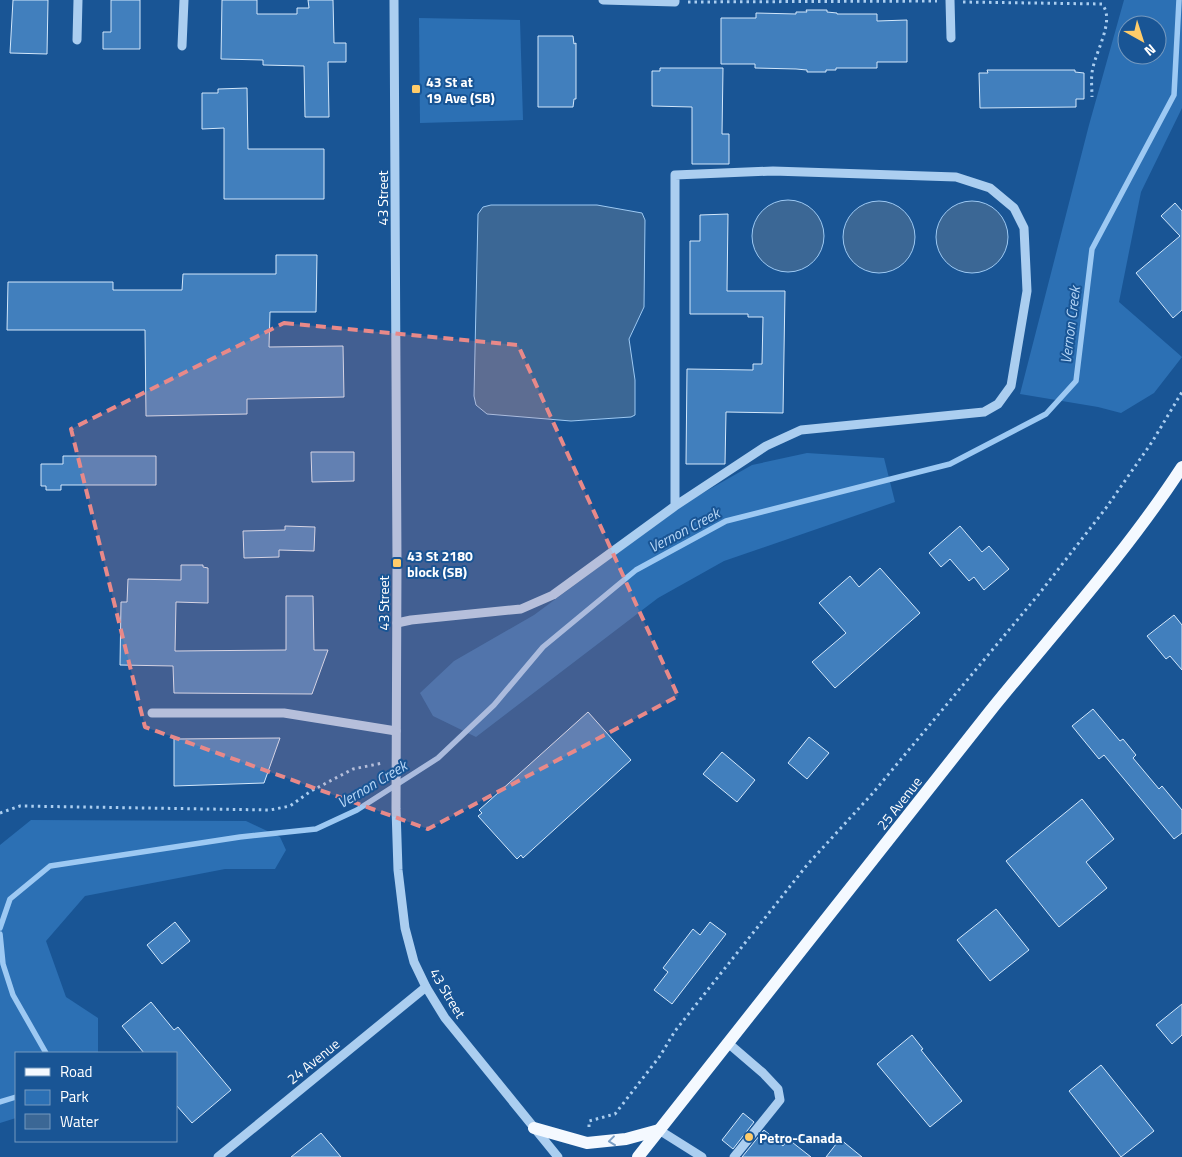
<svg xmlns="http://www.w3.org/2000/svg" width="1182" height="1157" viewBox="0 0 1182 1157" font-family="'Titillium Web',sans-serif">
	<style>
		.green { fill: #2c70b4; fill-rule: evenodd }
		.water { fill: #3b6795; stroke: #9dc9f3 }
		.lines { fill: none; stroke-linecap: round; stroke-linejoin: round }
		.stream { stroke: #9dc9f3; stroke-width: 5.5 }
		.building { fill: #417fbd; stroke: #d2e7fb }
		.path { stroke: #abcef0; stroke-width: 3; stroke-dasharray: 2.5 4; stroke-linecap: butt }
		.minor { stroke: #abcef0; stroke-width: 9 }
		.major { stroke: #f4f9ff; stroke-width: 12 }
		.oneway { stroke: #7c9fc5 }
		.marked { fill: #e88989; fill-opacity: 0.2; stroke: #e88989; stroke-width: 4; stroke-dasharray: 10 6; stroke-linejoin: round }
		.poi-dot { fill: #ffcc6a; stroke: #195595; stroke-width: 2 }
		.labels { text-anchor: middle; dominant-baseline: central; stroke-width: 4; stroke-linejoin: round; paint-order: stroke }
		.poi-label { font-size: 14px; font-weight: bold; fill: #fff; stroke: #195595; text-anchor: start }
		.street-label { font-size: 14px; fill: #fff; stroke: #195595 }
		.water-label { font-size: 15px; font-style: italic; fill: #b7d7f7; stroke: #195595 }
	</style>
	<rect width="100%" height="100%" fill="#195595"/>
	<g class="green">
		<path d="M1124 0H1182V108L1141 192 1119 302 1182 357 1154 393 1121 413 1098 407 1020 394 1089 125ZM1127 25H1157V55H1127Z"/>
		<path d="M419 18 520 20 523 120 420 123Z"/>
		<path d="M807 453 884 458 895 502 724 561 658 598 476 737 433 716 420 693 454 661 534 615 687 502 752 465Z"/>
		<path d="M31 820 246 821 280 837 286 850 275 869H225L85 896 46 941 66 997 98 1018V1053H16V1118L0 1123V845Z"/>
	</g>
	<g class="water">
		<circle cx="788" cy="236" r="36"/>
		<circle cx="879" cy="237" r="36"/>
		<circle cx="972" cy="237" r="36"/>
		<path d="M491 205H597L642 213 645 220 644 307 629 339 635 380V415L631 417 571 421 487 414 476 405 474 396 478 214 483 207Z"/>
	</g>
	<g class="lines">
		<g class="stream">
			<path d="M0 928 10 899 50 866 240 837 316 829 357 810 438 758 494 705 543 647 636 570 726 521 950 464 1046 414 1076 381 1092 249 1174 95 1179 0"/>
			<path d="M0 934 3 964 13 995 46 1053"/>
			<path d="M0 1102 16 1097"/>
		</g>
	</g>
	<g class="building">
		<path d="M13 0H48L47 54 10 53Z"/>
		<path d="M111 0H140V49H103V32H111Z"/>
		<path d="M222 0H257V14H297V8H309L308 0H333L334 43H346V62H328L329 117H305L304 66 263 65V60L221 59Z"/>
		<path d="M806 10H827V12L837 13V14H877V21L907 20V62H877V68H836V70H826V72H807V70L796 69 755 68V64H721V18H756V13L796 14V12H807Z"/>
		<path d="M538 36H573L574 44 576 43V99H574L573 107H538Z"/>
		<path d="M660 68H723L722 134H729V164H692V107L652 106V71H660Z"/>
		<path d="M987 70H1075V72L1084 73V99H1076V107L980 108 979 73H988Z"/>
		<path d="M247 88 248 149H324V199H224V128L202 129V93H218V89Z"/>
		<path d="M1175 203 1182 211V310L1173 318 1136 273 1180 236 1161 216Z"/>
		<path d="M728 214 727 291H785L783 413 726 412 725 464H686L687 369 753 370V364H762L763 317H748V314H690V241H700V215Z"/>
		<path d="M276 255H317L316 312H270L269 347 343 346 344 397 247 399V414L146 416 145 330H7L8 282H113V290H182L183 274H276Z"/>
		<path d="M311 452H354V481L312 482Z"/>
		<path d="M63 456H156V485H61V490H46V486H41V464H63Z"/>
		<path d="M285 526 315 527 314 551 279 550V557L244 558 243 531 285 530Z"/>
		<path d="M960 526 982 552 989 546 1009 569 984 590 974 577 969 581 950 559 941 567 929 553Z"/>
		<path d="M181 565H203V567L208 568V603L176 602 175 651 286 650V596H313L314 650H328L312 694 174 693 173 666 120 665 121 602H127L128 579 181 580Z"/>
		<path d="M880 568 920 613 835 688 812 662 846 633 819 603 850 576 859 587Z"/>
		<path d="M1174 615 1182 625V670L1170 656 1166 659 1147 636Z"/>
		<path d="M1093 709 1120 741 1123 739 1136 755 1133 758 1159 789 1162 786 1182 810V833L1174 839 1104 755 1099 759 1072 726Z"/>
		<path d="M588 712 631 760 523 858 521 855 517 859 478 816 482 813 479 810Z"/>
		<path d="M809 737 829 753 807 779 788 763Z"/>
		<path d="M280 738 264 783 174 786V739Z"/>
		<path d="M722 752 755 780 737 802 703 774Z"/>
		<path d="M1082 799 1114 839 1086 862 1107 888 1059 927 1006 861Z"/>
		<path d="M996 909 1029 950 990 981 957 940Z"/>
		<path d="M175 922 190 941 162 964 147 945Z"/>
		<path d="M710 922 726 934 672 1004 654 990 668 972 663 968 693 929 700 935Z"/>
		<path d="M151 1002 174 1030 178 1027 231 1090 192 1123 176 1105V1053H144L122 1026Z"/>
		<path d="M1182 1004V1035L1172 1044 1156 1025Z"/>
		<path d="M912 1035 923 1049 921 1050 962 1101 930 1127 877 1064Z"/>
		<path d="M1101 1065 1154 1131 1121 1157 1069 1091Z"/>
		<path d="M743 1113 754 1122 733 1149 722 1140Z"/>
		<path d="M764 1130 783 1146 788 1139 811 1157H742Z"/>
		<path d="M321 1133 341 1157H291Z"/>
		<path d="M840 1139 862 1157H826Z"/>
	</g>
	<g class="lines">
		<g class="path">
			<path d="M688 2 937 1"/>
			<path d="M963 2 1102 4C1116 21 1094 53 1092 73 1091 81 1092 89 1092 97"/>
			<path d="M0 813 20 806 270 810 290 806 311 791 353 769 383 763"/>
			<path d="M589 1127V1121L615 1114 660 1056 675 1031 807 865 872 794 1039 594 1106 508 1152 442 1182 392"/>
		</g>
		<g class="minor">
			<path d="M394 0 397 563 396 809 398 870 405 928 414 962 426 987 445 1018 558 1157"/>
			<path d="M603 0 675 2V0"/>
			<path d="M950 0 951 38"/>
			<path d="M77 40 78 0"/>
			<path d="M182 46 184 0"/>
			<path d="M397 623 411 620 521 609 553 595 675 506 766 446 801 430 984 412 998 404 1011 386 1027 291 1024 228 1014 208 990 188 956 177 773 171 675 175V506"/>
			<path d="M152 713H284L396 731"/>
			<path d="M728 1043 763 1073 778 1089 780 1100 734 1157"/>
			<path d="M659 1130 702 1157"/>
			<path d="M218 1157 426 987"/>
		</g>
		<g class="major">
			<path d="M534 1128 587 1143 626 1139 659 1130"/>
			<path d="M638 1157C756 1008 873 859 991 710 1056 630 1126 553 1182 467"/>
		</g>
	</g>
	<defs><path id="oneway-chevron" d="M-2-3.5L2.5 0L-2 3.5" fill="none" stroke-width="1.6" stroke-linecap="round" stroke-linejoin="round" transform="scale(1.25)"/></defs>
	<use class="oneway" href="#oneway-chevron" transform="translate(612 1141) rotate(173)"/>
	<path class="marked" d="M284 323 518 345 678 696 428 829 145 727 71 429Z"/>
	<g class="poi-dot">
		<rect x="411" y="84" width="10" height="10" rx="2.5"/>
		<rect x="392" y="558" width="10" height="10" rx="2.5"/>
		<circle cx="749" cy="1137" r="5"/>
	</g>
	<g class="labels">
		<g class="poi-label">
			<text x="426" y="81">43 St at<tspan x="426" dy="16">19 Ave (SB)</tspan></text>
			<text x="407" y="555">43 St 2180<tspan x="407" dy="16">block (SB)</tspan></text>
			<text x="759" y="1137">Petro-Canada</text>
		</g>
		<g class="street-label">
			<text transform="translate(382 198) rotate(-90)">43 Street</text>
			<text transform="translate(383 603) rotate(-90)">43 Street</text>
			<text transform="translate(899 803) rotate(-52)">25 Avenue</text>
			<text transform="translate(448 993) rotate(59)">43 Street</text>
			<text transform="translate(313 1061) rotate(-39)">24 Avenue</text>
		</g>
		<g class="water-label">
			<text transform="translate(1070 325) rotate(-83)">Vernon Creek</text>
			<text transform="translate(684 530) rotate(-28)">Vernon Creek</text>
			<text transform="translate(372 784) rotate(-31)">Vernon Creek</text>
		</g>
	</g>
	<rect x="15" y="1052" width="162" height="90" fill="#195595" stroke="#7599bf"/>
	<rect x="25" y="1068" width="25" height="8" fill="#f4f9ff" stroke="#7599bf"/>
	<text x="60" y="1077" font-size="15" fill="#ffffff">Road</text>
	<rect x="25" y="1090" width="25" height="15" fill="#2c70b4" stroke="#7599bf"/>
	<text x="60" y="1102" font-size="15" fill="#ffffff">Park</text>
	<rect x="25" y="1114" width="25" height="15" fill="#3b6795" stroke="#7599bf"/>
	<text x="60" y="1127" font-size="15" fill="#ffffff">Water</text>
	<g transform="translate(1142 40) rotate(141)"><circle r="24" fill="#195595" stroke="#7599bf"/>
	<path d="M0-4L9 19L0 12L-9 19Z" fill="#ffcc6a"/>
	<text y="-8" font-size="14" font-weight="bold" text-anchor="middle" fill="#ffffff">N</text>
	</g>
</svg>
